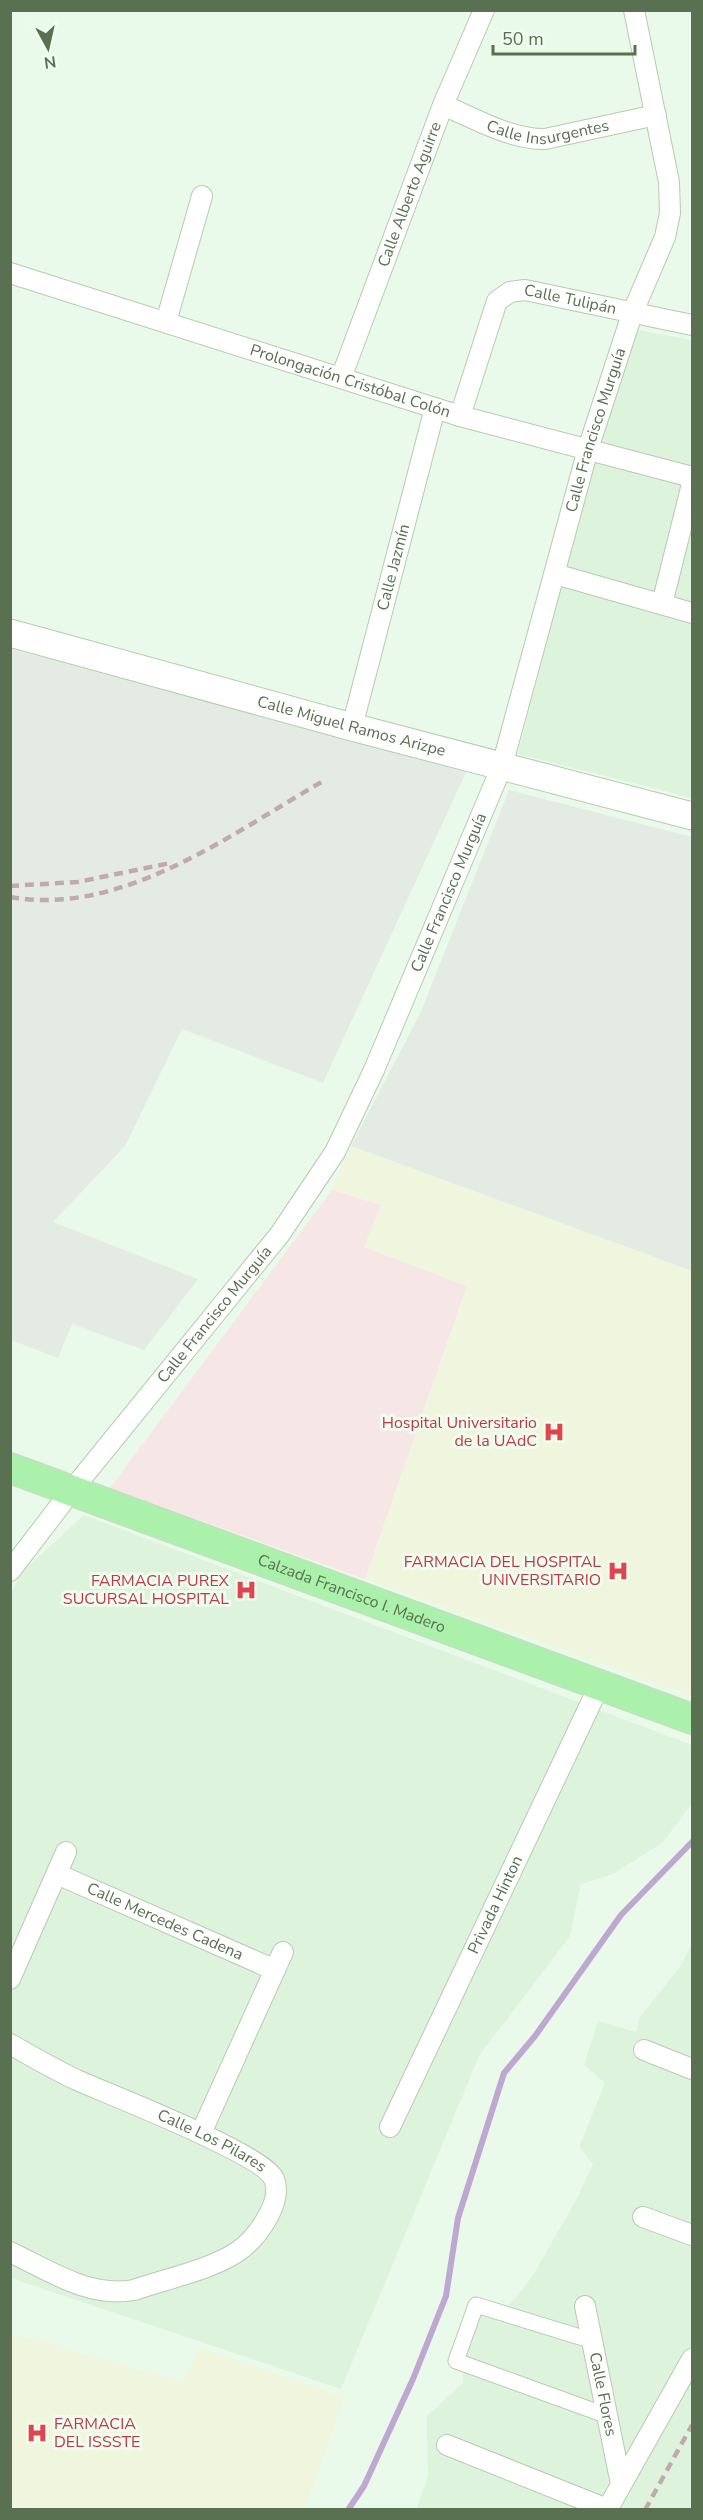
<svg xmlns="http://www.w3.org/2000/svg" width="703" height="2520" font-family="'Nunito Sans',sans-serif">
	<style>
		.residential { fill: #ddf3dc }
		.industrial { fill: #e3ebe2 }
		.education { fill: #f6e6e6 }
		.medical { fill: #f0f6de }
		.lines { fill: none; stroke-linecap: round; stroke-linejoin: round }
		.stream { stroke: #bea8d2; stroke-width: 6 }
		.pedestrian-casing { stroke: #b6cbb1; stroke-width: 17 }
		.minor-casing { stroke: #b6cbb1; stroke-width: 22 }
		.secondary-casing { stroke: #b4cdaf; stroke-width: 29 }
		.primary-casing { stroke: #d1d7ce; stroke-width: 32 }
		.pedestrian { stroke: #fff; stroke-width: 15 }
		.minor { stroke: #fff; stroke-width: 20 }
		.secondary { stroke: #fff; stroke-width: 27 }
		.primary { stroke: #abf0ab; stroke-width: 30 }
		.rail { stroke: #c3a9ab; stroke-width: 4.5; stroke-dasharray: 9 6; stroke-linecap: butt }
		.labels { text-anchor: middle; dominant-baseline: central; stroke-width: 6; stroke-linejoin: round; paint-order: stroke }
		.street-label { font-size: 16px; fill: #597150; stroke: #f0fdf0 }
		.health-label { font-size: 16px; fill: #be3a42; stroke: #f0fdf0; text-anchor: end }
	</style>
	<rect width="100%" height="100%" fill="#eafaea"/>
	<path class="residential" d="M638,330L692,340V798L518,754L599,435Z
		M84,1515L692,1745V1804L662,1843L613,1874L581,1884L570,1936L479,2056L341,2389L11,2278V1592L24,1570Z
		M692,1944V2509L416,2510L428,2476L427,2416L463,2383L462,2357L480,2310L507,2308L532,2277L576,2200L593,2164L579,2147L605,2083L584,2065L598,2021L636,2032L640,2017L680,1967Z"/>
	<path class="industrial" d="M11,649L466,772L323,1083L182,1029L125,1146L53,1222L198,1279L144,1350L72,1324L58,1358L11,1340Z
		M509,790L692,837V1271L351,1146L420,1014Z"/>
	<path class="education" d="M332,1190L381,1205L364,1247L467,1286L365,1579L110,1488Z"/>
	<path class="medical" d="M351,1146L692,1271V1696L365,1579L467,1286L364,1247L381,1205L332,1190Z
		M11,2333L183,2382L199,2348L345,2397L305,2509L30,2510L11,2502Z"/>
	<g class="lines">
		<path class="stream" d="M348,2510L364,2486L413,2379L446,2296L458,2218L504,2073L535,2036L621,1915L692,1842"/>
		<defs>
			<path id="pedestrian" d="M593,2341L476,2305L456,2361L608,2416"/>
			<g id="minor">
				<path id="s1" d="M443,105C476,119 509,139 545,139L656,115"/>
				<path id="s2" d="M10,273L460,416L692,477"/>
				<path d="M166,322L202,196"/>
				<path id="s3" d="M341,378L443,105L484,10"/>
				<path id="s4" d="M460,416L497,301L510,292L525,290L692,325"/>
				<path d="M555,574L692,613"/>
				<path d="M662,604L692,484"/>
				<path id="s5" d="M352,727L435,408"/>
				<path id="s6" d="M10,1571L72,1490L280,1234L335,1152L374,1070L502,766L588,449L632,314L665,237L670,213L669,182L634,10"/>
				<path id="s7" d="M57,1874L275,1970"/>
				<path d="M10,1979L66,1852"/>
				<path id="s8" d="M10,2044C33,2057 55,2070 79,2081C111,2095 263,2154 274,2179C284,2203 255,2240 237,2252C210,2270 165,2279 134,2290C89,2298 50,2271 10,2252"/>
				<path d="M644,2050L692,2069"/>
				<path id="s9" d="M390,2127L600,1684"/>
				<path d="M201,2133L283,1952"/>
				<path d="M643,2217L692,2235"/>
				<path id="s10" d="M585,2306L621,2484"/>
				<path d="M447,2445L607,2509"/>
				<path d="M607,2510L692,2359"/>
			</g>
			<g id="secondary">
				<path id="s11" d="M10,633L352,727L692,816"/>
			</g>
			<g id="primary">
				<path id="s12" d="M10,1468L692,1719"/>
			</g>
		</defs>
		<use href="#pedestrian" class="pedestrian-casing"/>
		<use href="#minor" class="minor-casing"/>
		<use href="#secondary" class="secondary-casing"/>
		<use href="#primary" class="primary-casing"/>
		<use href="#pedestrian" class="pedestrian"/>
		<use href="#minor" class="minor"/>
		<use href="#secondary" class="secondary"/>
		<use href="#primary" class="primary"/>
		<path class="rail" d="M10,886L78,882L170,863
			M10,897C123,917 232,833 325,780
			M645,2510L692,2425"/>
	</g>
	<defs>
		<symbol id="hospital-bare" viewBox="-9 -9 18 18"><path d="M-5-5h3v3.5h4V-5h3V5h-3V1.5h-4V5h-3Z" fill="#e0444e" stroke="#f0fdf0" stroke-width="2.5" paint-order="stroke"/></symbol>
	</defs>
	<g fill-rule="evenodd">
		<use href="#hospital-bare" x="539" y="1417" width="30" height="30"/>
		<use href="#hospital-bare" x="603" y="1556" width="30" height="30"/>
		<use href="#hospital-bare" x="231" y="1575" width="30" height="30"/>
		<use href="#hospital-bare" x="22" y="2418" width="30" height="30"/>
	</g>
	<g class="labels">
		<g class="street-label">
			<text stroke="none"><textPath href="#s1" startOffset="111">Calle Insurgentes</textPath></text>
			<text stroke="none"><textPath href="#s3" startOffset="196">Calle Alberto Aguirre</textPath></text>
			<text stroke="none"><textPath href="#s4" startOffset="198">Calle Tulipán</textPath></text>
			<text stroke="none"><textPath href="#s2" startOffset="357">Prolongación Cristóbal Colón</textPath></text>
			<text stroke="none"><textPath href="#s6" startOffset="1300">Calle Francisco Murguía</textPath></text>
			<text stroke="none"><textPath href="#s5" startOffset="165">Calle Jazmín</textPath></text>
			<text stroke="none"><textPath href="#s11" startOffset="354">Calle Miguel Ramos Arizpe</textPath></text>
			<text stroke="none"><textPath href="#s6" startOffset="814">Calle Francisco Murguía</textPath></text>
			<text stroke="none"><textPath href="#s6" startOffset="328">Calle Francisco Murguía</textPath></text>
			<text stroke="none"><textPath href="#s12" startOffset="364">Calzada Francisco I. Madero</textPath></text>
			<text stroke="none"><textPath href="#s9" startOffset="246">Privada Hinton</textPath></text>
			<text stroke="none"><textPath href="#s7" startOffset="118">Calle Mercedes Cadena</textPath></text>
			<text stroke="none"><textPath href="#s8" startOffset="224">Calle Los Pilares</textPath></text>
			<text stroke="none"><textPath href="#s10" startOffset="90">Calle Flores</textPath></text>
		</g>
		<g class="health-label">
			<text x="537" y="1423">Hospital Universitario<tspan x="537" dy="18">de la UAdC</tspan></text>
			<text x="601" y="1562">FARMACIA DEL HOSPITAL<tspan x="601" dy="18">UNIVERSITARIO</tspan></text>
			<text x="229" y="1581">FARMACIA PUREX<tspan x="229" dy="18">SUCURSAL HOSPITAL</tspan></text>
			<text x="54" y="2424" text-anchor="start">FARMACIA<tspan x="54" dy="18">DEL ISSSTE</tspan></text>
		</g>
	</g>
	<rect width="703" height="2520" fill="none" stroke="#597150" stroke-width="24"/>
	<g transform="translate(48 48) rotate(172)" stroke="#f0fdf0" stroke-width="4.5" paint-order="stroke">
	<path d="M0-4.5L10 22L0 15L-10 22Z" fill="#597150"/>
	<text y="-9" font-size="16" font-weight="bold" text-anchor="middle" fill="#597150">N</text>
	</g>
	<path d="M493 45v9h142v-9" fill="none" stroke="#597150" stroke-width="3"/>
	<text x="502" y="45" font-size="18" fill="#597150" stroke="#f0fdf0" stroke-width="4.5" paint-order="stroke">50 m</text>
</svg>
